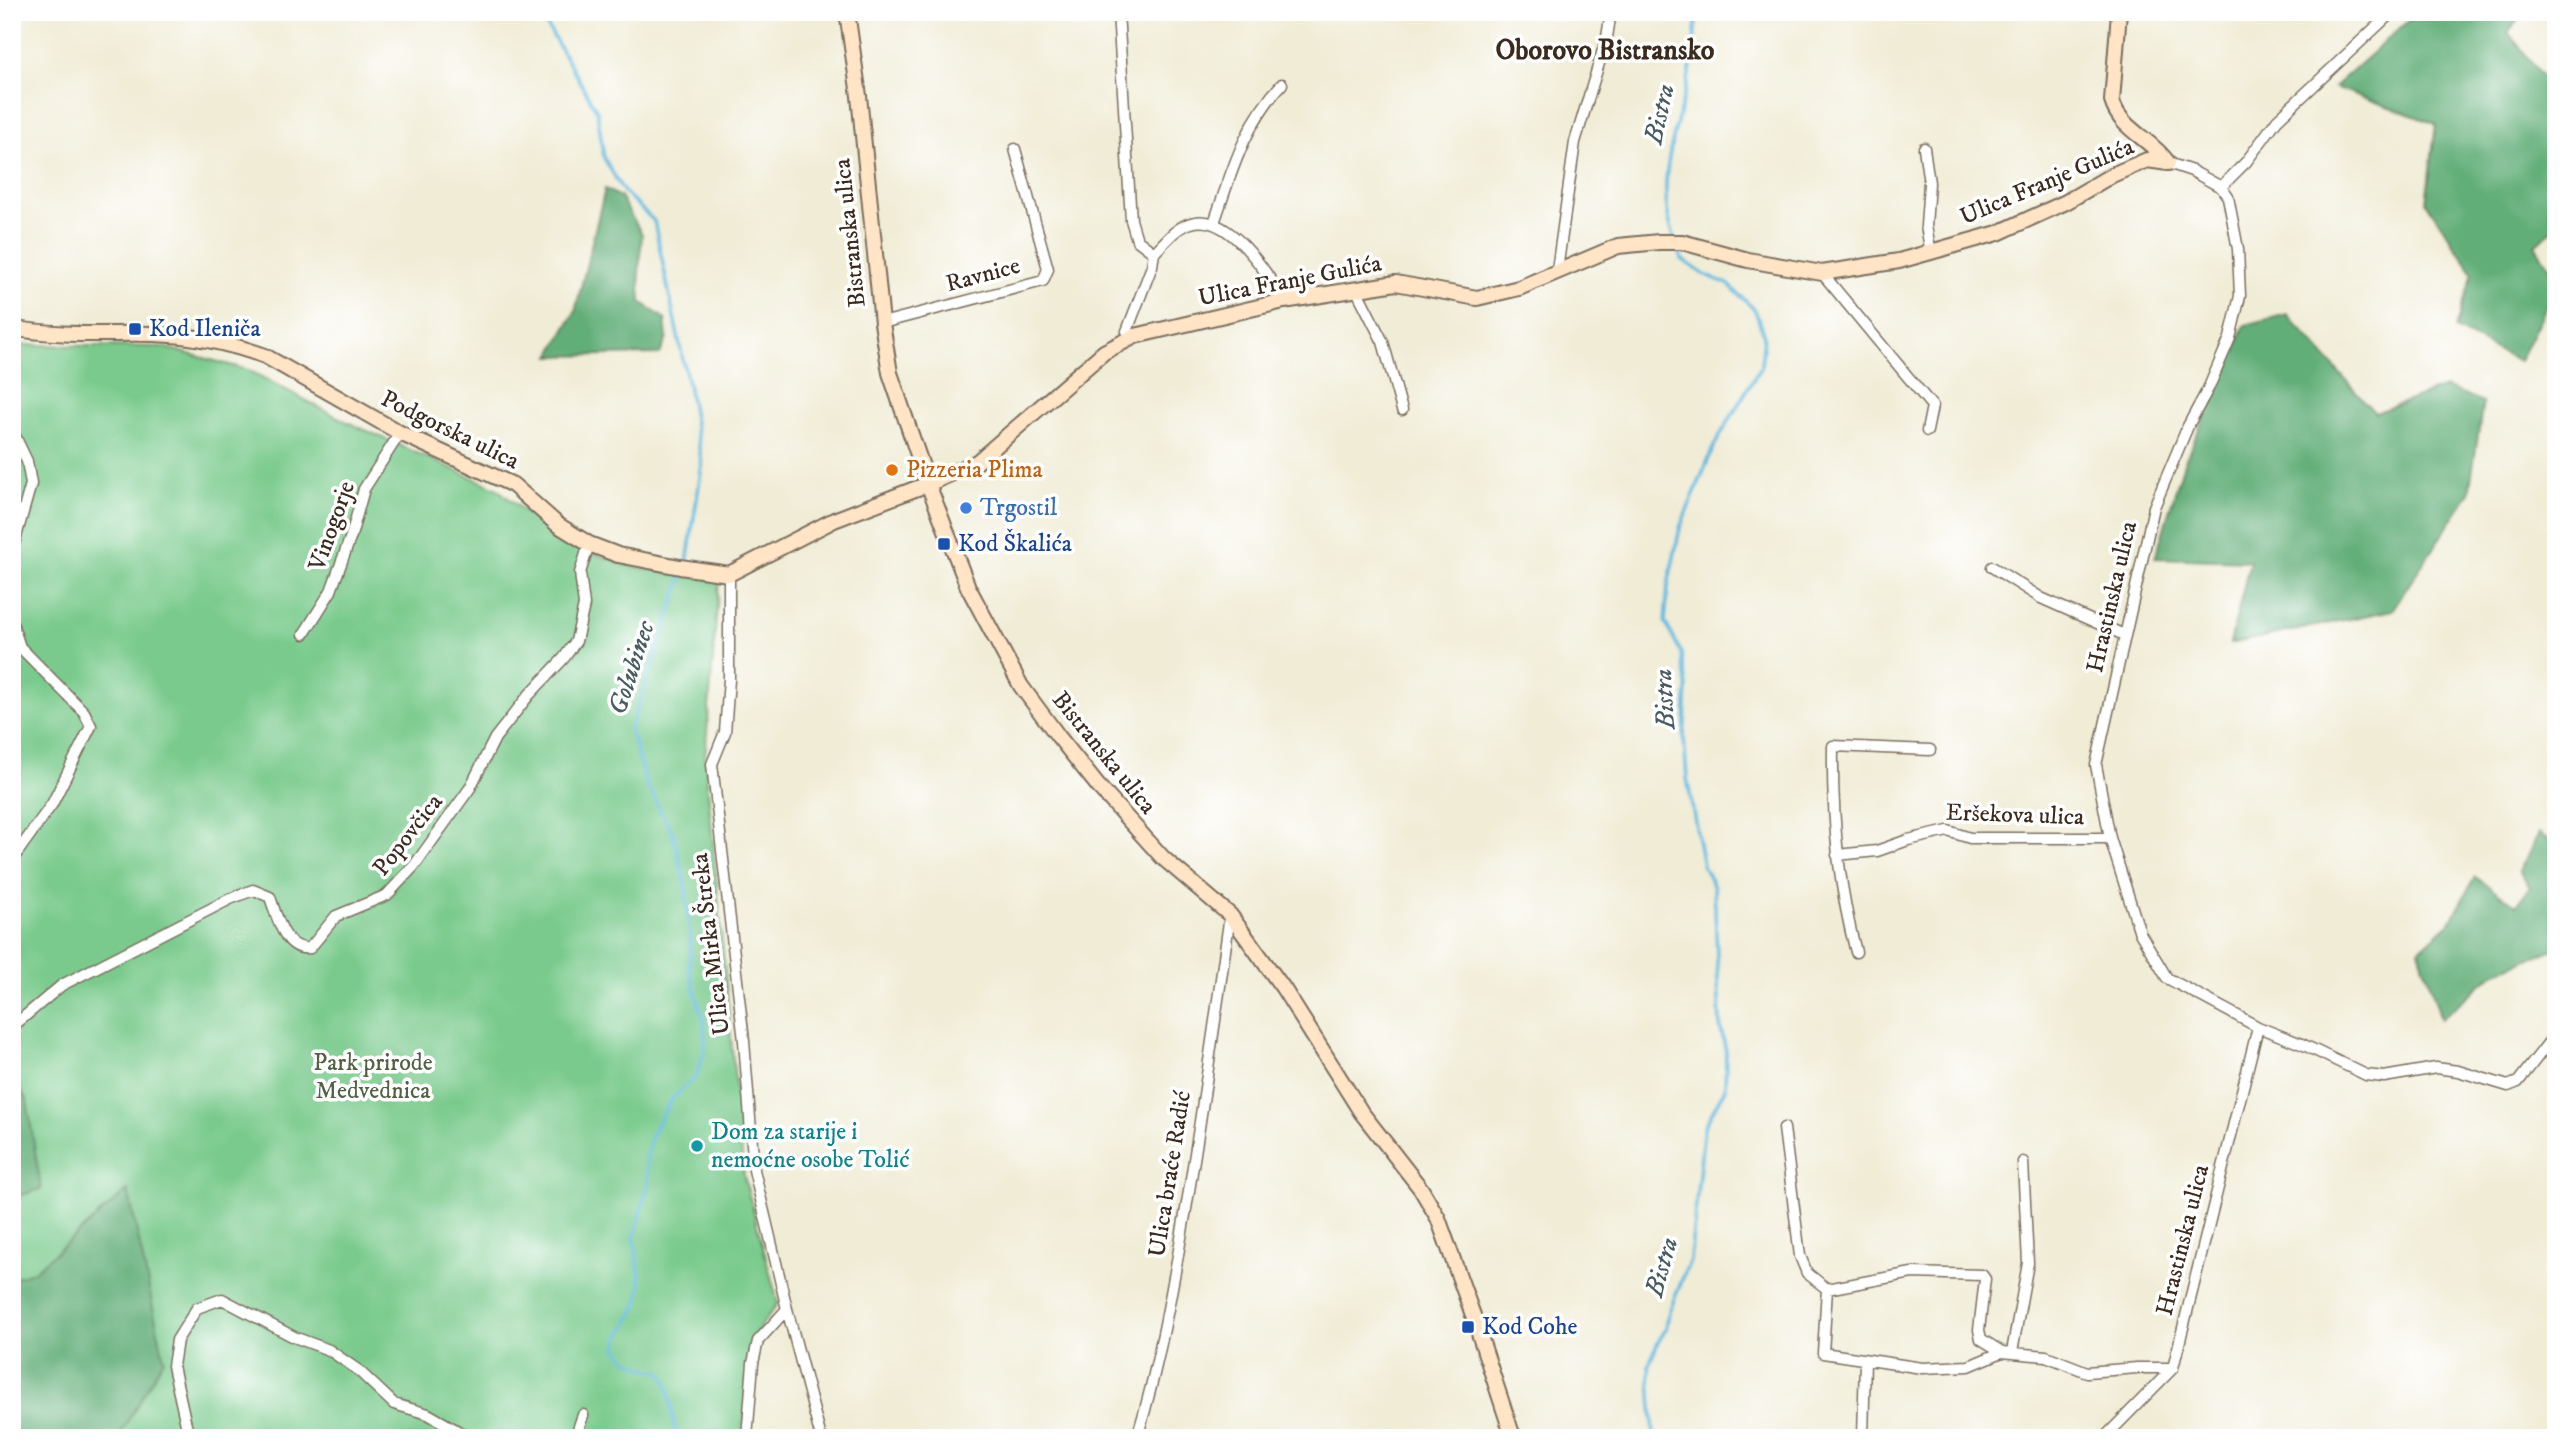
<svg xmlns="http://www.w3.org/2000/svg" width="2568" height="1450" font-family="'IM FELL DW Pica',serif">
	<style>
		.green { fill: #79ca8c; stroke: #5a7a55; stroke-width: 2 }
		.forest { fill: #62ae78; stroke: #4e6c4b; stroke-width: 2 }
		.lines { fill: none; stroke-linecap: round; stroke-linejoin: round }
		.stream { stroke: #62b9df; stroke-width: 3.5 }
		.street-casing { stroke: #7a6e5e; stroke-width: 13 }
		.secondary-casing { stroke: #7a6e5e; stroke-width: 18 }
		.street { stroke: #fff; stroke-width: 10 }
		.secondary { stroke: #ffe4c6; stroke-width: 14 }
		.transit-dot { fill: #1a4fb4; stroke: #fff; stroke-width: 2.5 }
		.food-dot { fill: #e8710a; stroke: #fff; stroke-width: 2.5 }
		.shop-dot { fill: #3f7fe0; stroke: #fff; stroke-width: 2.5 }
		.culture-dot { fill: #0f9aa8; stroke: #fff; stroke-width: 2.5 }
		.labels { text-anchor: middle; dominant-baseline: central; stroke-width: 7; stroke-linejoin: round; paint-order: stroke }
		.street-label { font-size: 24px; fill: #3b2a1e; stroke: #fff }
		.transit-label { font-size: 24px; fill: #164399; stroke: #fff; text-anchor: start }
		.food-label { font-size: 24px; fill: #c56008; stroke: #fff; text-anchor: start }
		.shop-label { font-size: 24px; fill: #366cbe; stroke: #fff; text-anchor: start }
		.park-label { font-size: 24px; fill: #516244; stroke: #fff }
		.culture-label { font-size: 24px; fill: #0d838f; stroke: #fff; text-anchor: start }
		.water-label { font-size: 26px; font-style: italic; fill: #495c62; stroke: #fff }
		.quarter-label { font-size: 28px; font-weight: bold; fill: #3b2a1e; stroke: #fff }
	</style>
	<rect width="100%" height="100%" fill="#fff"/>
	<filter id="ink" filterUnits="userSpaceOnUse"><feTurbulence type="fractalNoise" baseFrequency=".0143" numOctaves="2"/><feDisplacementMap in="SourceGraphic" scale="14" xChannelSelector="R" yChannelSelector="G"/><feConvolveMatrix kernelMatrix="1 2 1 2 8 2 1 2 1" color-interpolation-filters="sRGB"/></filter>
	<filter id="wash" filterUnits="userSpaceOnUse"><feTurbulence type="fractalNoise" baseFrequency=".00686" numOctaves="4" result="noise"/><feDisplacementMap in="SourceGraphic" scale="28" xChannelSelector="R" yChannelSelector="G"/><feGaussianBlur stdDeviation="1.57" result="paint"/><feColorMatrix in="noise" values="0 0 0 0 0 0 0 0 0 0 0 0 0 0 0 0 0 1.4 0 .05"/><feComposite in="paint" operator="in"/></filter>
	<g filter="url(#wash)">
		<rect width="100%" height="100%" fill="#f0ecd6"/>
		<path class="green" d="M12,341L21,345L163,347L248,370L347,422L496,488L563,543L634,567L719,581L705,758L744,1176L778,1303L752,1338L742,1438H12Z"/>
		<path class="forest" d="M2418,12H2525L2508,32L2556,93V226L2535,245L2556,278V287L2519,361L2455,329L2473,273L2426,202L2436,124L2334,87Z
			M605,189L620,197L642,234L639,272L641,302L665,319L667,338L660,354L550,356L575,312Z
			M2287,314L2375,413L2445,387L2483,402L2469,494L2392,610L2230,644L2250,561L2155,558L2184,463L2245,325Z
			M2539,833L2556,845V948L2494,973L2441,1019L2419,950L2450,922L2475,877L2516,905L2530,887L2519,872Z
			M12,1079L27,1100L41,1189L12,1198Z
			M128,1190L164,1359L118,1438H12V1279L34,1271Z"/>
		<g class="lines">
			<path class="stream" d="M539,12L597,111L604,158L623,191L654,221L689,389L702,465L687,563
				M1674,236C1652,180 1680,122 1691,66C1694,49 1695,30 1697,12
				M676,1438L668,1386L662,1373C644,1367 628,1365 617,1348L620,1335L637,1307L641,1284L634,1239L648,1184L647,1154L651,1135L672,1099L696,1077L705,1049L704,1023L690,973V934L685,882L673,834L646,784L630,729L685,570
				M1654,1438L1649,1365L1658,1342L1666,1329L1669,1312L1690,1260L1704,1127L1725,1089L1726,1052L1720,1025L1714,887L1703,866L1687,778L1684,739L1687,687L1681,652L1665,622L1668,585L1680,528L1714,446L1761,366L1764,336L1755,310L1728,284L1703,274L1682,259L1678,247"/>
		</g>
	</g>
	<g filter="url(#ink)">
		<g class="lines">
			<defs>
				<path id="street" d="M1118,12L1131,220L1137,240L1154,253L1152,266L1127,331L1135,336
					M1924,148L1929,183L1926,226L1931,253
					M2168,163L2192,171L2221,187L2228,197L2238,249L2240,296L2230,338L2209,387L2188,426L2154,507L2096,765L2110,838L2140,933L2167,978L2258,1027L2304,1045L2366,1075L2384,1077L2436,1068L2458,1071L2508,1086L2518,1082L2556,1033
					M2221,187L2246,162L2277,120L2392,12
					M1214,223C1232,171 1244,125 1282,84
					M1154,253C1165,242 1176,227 1191,223C1228,211 1268,274 1284,301
					M1557,270L1575,142L1607,37L1611,12
					M1822,273L1932,406L1927,431
					M1356,289L1383,342L1402,410
					M882,323L1043,281L1048,269L1015,149
					M12,430L27,461L31,484L12,551
					M1992,567L2041,598L2124,635
					M729,574V680L725,732L712,764L744,1041L754,1170L787,1309L821,1438
					M12,623L20,647L84,712L91,726L52,804L12,860
					M304,634L331,591L351,536L364,489L400,433
					M1837,855L1877,851L1908,840L1948,831L1970,838H2110
					M1856,952C1838,885 1832,816 1833,746L1930,750
					M12,1027L62,985L230,899L253,890L270,897C277,917 285,952 310,948L336,916L387,895L414,866L470,788L495,738L529,695L564,658L576,641L584,605L580,573L589,544
					M1784,1128L1800,1256L1807,1273L1827,1289L1912,1273L1982,1275L1985,1279L1979,1330L1981,1339L2002,1352L2046,1356L2087,1372L2137,1368H2173
					M1827,1289L1823,1353L1922,1368L1969,1366L2002,1352
					M2012,1352L2028,1263L2023,1162
					M189,1438L173,1366L177,1340L197,1308L222,1299L294,1337L329,1350L358,1370L394,1404L428,1414L470,1438
					M575,1438L583,1415
					M747,1438L753,1363L758,1341L787,1309
					M1137,1438C1159,1365 1172,1290 1185,1215C1202,1115 1216,1015 1230,915
					M1863,1438L1865,1360
					M2104,1438L2173,1368L2258,1027"/>
				<path id="secondary" d="M847,12L859,96L882,323L890,373L928,484L968,587L1021,686L1058,736L1098,786L1163,858L1230,915L1283,988L1361,1112L1421,1189L1438,1218L1474,1318L1511,1431L1515,1438
					M2119,12L2112,101C2120,130 2152,139 2168,163
					M12,328C59,337 106,333 153,334C192,335 229,343 265,356L400,433L513,485L558,525L589,544L618,555L680,567L729,574L834,520L928,484L977,462L1104,352L1135,336L1284,301L1396,283L1477,298L1519,288L1618,246L1659,242H1682L1748,260L1822,273L1899,261L1998,233L2066,202L2112,175L2147,160L2168,163"/>
			</defs>
			<use href="#street" class="street-casing"/>
			<use href="#secondary" class="secondary-casing"/>
			<use href="#street" class="street"/>
			<use href="#secondary" class="secondary"/>
		</g>
	</g>
	<g class="transit-dot">
		<rect x="128" y="322" width="14" height="14" rx="3.5"/>
		<rect x="937" y="537" width="14" height="14" rx="3.5"/>
		<rect x="1461" y="1320" width="14" height="14" rx="3.5"/>
	</g>
	<circle class="food-dot" cx="892" cy="470" r="7"/>
	<circle class="shop-dot" cx="966" cy="508" r="7"/>
	<circle class="culture-dot" cx="697" cy="1146" r="7"/>
	<g class="labels">
		<g class="street-label">
			<text transform="translate(2047 182) rotate(-23)">Ulica Franje Gulića</text>
			<text transform="translate(850 233) rotate(-96)">Bistranska ulica</text>
			<text transform="translate(983 275) rotate(-15)">Ravnice</text>
			<text transform="translate(1290 281) rotate(-11)">Ulica Franje Gulića</text>
			<text transform="translate(450 430) rotate(26)">Podgorska ulica</text>
			<text transform="translate(332 526) rotate(-70)">Vinogorje</text>
			<text transform="translate(2112 597) rotate(-77)">Hrastinska ulica</text>
			<text transform="translate(1104 753) rotate(51)">Bistranska ulica</text>
			<text transform="translate(2015 815) rotate(2)">Eršekova ulica</text>
			<text transform="translate(408 835) rotate(-52)">Popovčica</text>
			<text transform="translate(711 944) rotate(-97)">Ulica Mirka Štreka</text>
			<text transform="translate(1170 1174) rotate(-81)">Ulica braće Radić</text>
			<text transform="translate(2183 1240) rotate(-76)">Hrastinska ulica</text>
		</g>
		<g class="transit-label">
			<text x="149" y="329">Kod Ileniča</text>
			<text x="958" y="544">Kod Škalića</text>
			<text x="1482" y="1327">Kod Cohe</text>
		</g>
		<g class="food-label">
			<text x="906" y="470">Pizzeria Plima</text>
		</g>
		<g class="shop-label">
			<text x="980" y="508">Trgostil</text>
		</g>
		<g class="park-label">
			<text x="373" y="1063">Park prirode<tspan x="373" dy="28">Medvednica</tspan></text>
		</g>
		<g class="culture-label">
			<text x="711" y="1132">Dom za starije i<tspan x="711" dy="28">nemoćne osobe Tolić</tspan></text>
		</g>
		<g class="water-label">
			<text transform="translate(1660 114) rotate(-77)">Bistra</text>
			<text transform="translate(632 668) rotate(-72)">Golubinec</text>
			<text transform="translate(1665 699) rotate(-93)">Bistra</text>
			<text transform="translate(1662 1267) rotate(-74)">Bistra</text>
		</g>
		<g class="quarter-label">
			<text x="1605" y="50">Oborovo Bistransko</text>
		</g>
	</g>
	<rect width="2568" height="1450" fill="none" stroke="#fff" stroke-width="42"/>
</svg>
